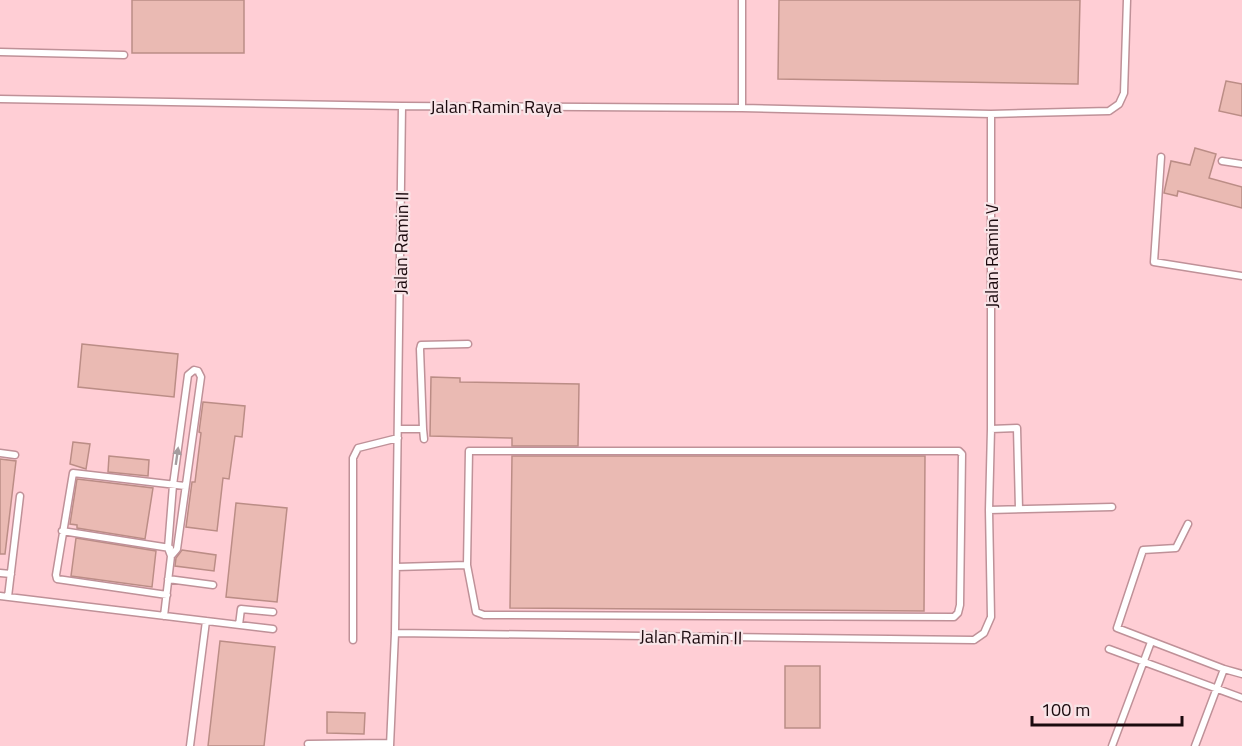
<svg xmlns="http://www.w3.org/2000/svg" width="1242" height="746" font-family="'Titillium Web',sans-serif">
	<style>
		.building { fill: #eabab3; stroke: #bb8d86; stroke-width: 1.5 }
		.lines { fill: none; stroke-linecap: round; stroke-linejoin: round }
		.lane-casing { stroke: #bf9198; stroke-width: 9 }
		.lane { stroke: #fff; stroke-width: 6 }
		.oneway { fill: #a49d9f }
		.labels { text-anchor: middle; dominant-baseline: central; stroke-width: 4.5; stroke-linejoin: round; paint-order: stroke }
		.street-label { font-size: 18px; fill: #1b0a0e; stroke: #f8e4e7 }
	</style>
	<rect width="100%" height="100%" fill="#ffced5"/>
	<path class="building" d="M132,0H244V53H132Z
		M779,0H1080L1078,84L778,79Z
		M1226,81L1242,84V116L1219,111Z
		M1195,148L1216,154L1209,178L1242,187V208L1178,191L1177,196L1164,193L1171,161L1190,165Z
		M82,344L178,354L174,397L78,387Z
		M431,377L460,378V382L579,384L578,446H512V438L430,436Z
		M203,402L245,406L242,437L235,436L229,479L223,478L217,531L186,527L192,482H195L201,433L199,432Z
		M73,442L90,444L86,469L70,464Z
		M109,456L149,460L148,476L108,472Z
		M512,456H925L924,611L510,608Z
		M0,459L16,461L5,554H0Z
		M77,479L153,488L145,539L77,528V525L70,524Z
		M236,503L287,508L277,602L226,597Z
		M76,538L156,551L152,587L71,576Z
		M182,550L216,555L214,571L175,566L176,558Z
		M220,641L275,647L264,746H208Z
		M785,666H820V728H785Z
		M327,712L365,713L364,734L327,733Z"/>
	<g class="lines">
		<defs>
			<path id="lane" d="M0,52L124,55
				M0,99L402,106L742,108L991,114L1109,111L1119,104L1124,93L1127,0
				M742,108V0
				M1161,157L1154,262L1242,276
				M1222,161L1242,164
				M398,429H423L420,349L421,345L468,344
				M423,429L424,439
				M991,429L1017,428L1019,509
				M0,453L15,455
				M989,510L1112,507
				M1188,524L1176,548L1143,550L1117,628L1224,669L1242,674
				M62,531L170,548
				M396,567L467,565L476,612L484,615L954,617L958,613L960,605L962,454L959,451H469L467,565
				M0,573L11,574
				M168,579L213,585
				M167,595L57,579L56,575L73,473L185,486
				M0,596L273,629
				M8,597L20,496
				M164,616L171,556L168,548L173,485L188,375L194,370L198,371L201,377L177,549L171,556
				M239,625L241,609L273,612
				M395,633L974,640L984,633L991,617L989,510L991,429V114
				M353,640V458L358,448L398,438
				M1109,649L1242,698
				M308,744L390,743
				M190,746L206,621
				M390,746L395,633L402,106
				M1112,746L1151,642
				M1195,746L1224,669"/>
		</defs>
		<use href="#lane" class="lane-casing"/>
		<use href="#lane" class="lane"/>
	</g>
	<defs><path id="oneway-solid" d="M-6-.8H1V-3.2L6.5 0L1 3.2V.8H-6Z" transform="scale(1.5)"/></defs>
	<use class="oneway" href="#oneway-solid" transform="translate(177 456) rotate(-82)"/>
	<g class="labels">
		<g class="street-label">
			<text x="496" y="106">Jalan Ramin Raya</text>
			<text transform="translate(401 243) rotate(-89)">Jalan Ramin II</text>
			<text transform="translate(991 256) rotate(-90)">Jalan Ramin V</text>
			<text transform="translate(691 637) rotate(1)">Jalan Ramin II</text>
		</g>
	</g>
	<path d="M1032 716v9h150v-9" fill="none" stroke="#1b0a0e" stroke-width="3"/>
	<text x="1041" y="716" font-size="18" fill="#1b0a0e" stroke="#f8e4e7" stroke-width="4.5" paint-order="stroke">100 m</text>
</svg>
